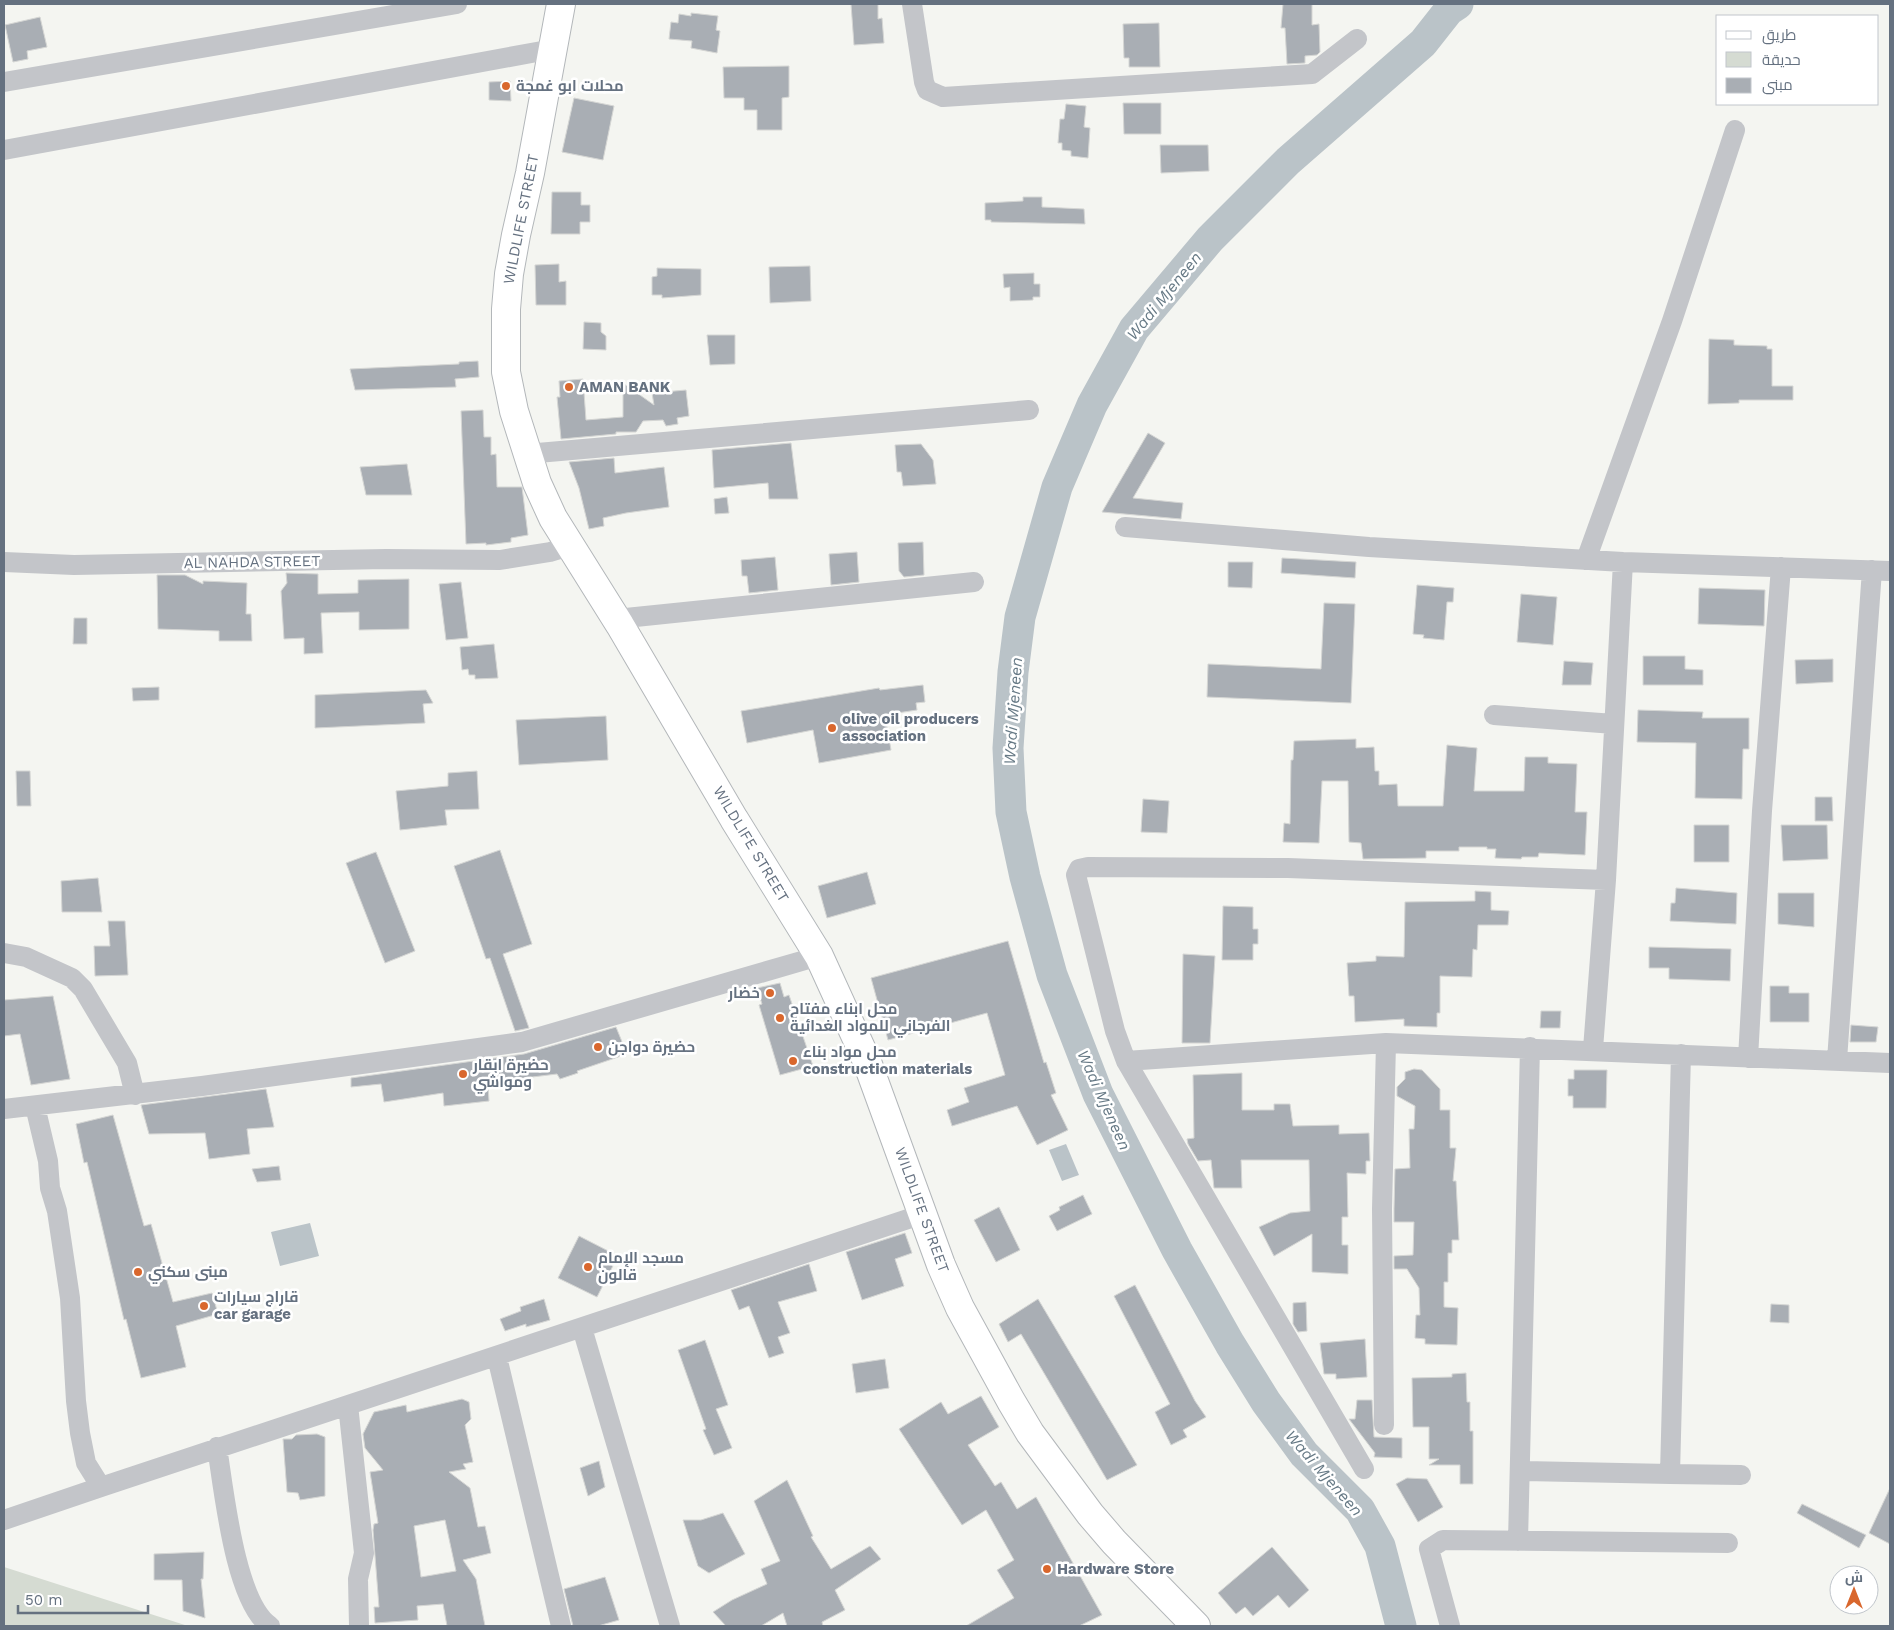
<svg xmlns="http://www.w3.org/2000/svg" width="1894" height="1630" font-family="'Work Sans',Cairo,sans-serif">
	<style>
		.green { fill: #d5dbd2 }
		.water { fill: #bac3c8 }
		.lines { fill: none; stroke-linecap: round; stroke-linejoin: round }
		.river { stroke: #bac3c8; stroke-width: 31 }
		.building { fill: #a9aeb4; stroke: #d5d6d4; fill-rule: evenodd }
		.primary-casing { stroke: #b3b7ba; stroke-width: 30 }
		.street { stroke: #c3c5c9; stroke-width: 20 }
		.primary { stroke: #fff; stroke-width: 28 }
		.poi-dot { fill: #d9672d; stroke: #fff; stroke-width: 2 }
		.labels { text-anchor: middle; dominant-baseline: central; stroke-width: 5; stroke-linejoin: round; paint-order: stroke }
		.poi-label { font-size: 15px; font-weight: bold; fill: #657180; stroke: #fff; text-anchor: start }
		.street-label { font-size: 15px; fill: #657180; stroke: #fff }
		.water-label { font-size: 16px; font-style: italic; fill: #667985; stroke: #fff }
	</style>
	<rect width="100%" height="100%" fill="#f4f5f1"/>
	<path class="green" d="M4,1567L188,1626H4Z"/>
	<path class="water" d="M1066,1144L1079,1175L1062,1181L1049,1150Z
		M310,1223L319,1256L280,1266L271,1232Z"/>
	<g class="lines">
		<path class="river" d="M1401,1626L1380,1546L1360,1510L1304,1454L1266,1402L1230,1344L1177,1250L1098,1094L1052,975L1025,877L1011,812L1008,748L1013,672L1020,617L1057,487L1092,405L1134,329L1210,239L1288,161L1423,43L1449,10L1458,4"/>
	</g>
	<path class="building" d="M851,4H878V19L882,18L884,43L854,45Z
		M1283,4H1312V25L1319,24L1320,52L1317,55L1305,56V63L1287,64L1285,28H1281Z
		M691,13L718,16L716,30L720,31L717,53L691,48L692,41L669,39L671,22L678,23L679,14L691,16Z
		M40,17L47,47L27,51L28,59L13,62L5,25Z
		M1159,23L1160,67H1129V58H1124L1123,24Z
		M789,66V97L782,98V130H757V110H744V98H724L723,67Z
		M510,81L511,101L489,100V82Z
		M574,98L614,106L603,160L562,152Z
		M1123,103H1161V134H1124Z
		M1066,104L1086,106L1084,127L1090,128L1088,158L1071,156V151L1062,150V143H1058L1060,119H1064Z
		M1160,145H1208L1209,171L1161,173Z
		M552,192H581V205H590V222H580V234H551Z
		M1023,197H1042V207L1084,209L1085,224L991,222V220H985V203L1023,201Z
		M559,264V282L566,281V305H536L535,265Z
		M810,266L811,301L770,303L769,267Z
		M657,268L701,269V295L662,298V295H652V277L657,276Z
		M1034,273V284H1040V297H1033V300L1010,301V287L1004,288L1003,274Z
		M584,322L601,323V332L606,336V350L583,349Z
		M707,335H735V364L710,365Z
		M1709,339L1734,340V345L1767,346V349H1772V386H1793V400H1739V403L1708,404Z
		M478,361L479,377L455,379L456,387L355,390L350,369L459,364V362Z
		M583,379L586,420L623,417V383L654,405L652,393L686,390L689,416L677,418L678,424L666,426L663,420L643,421L636,432H616V434L561,439L557,397H560L559,381Z
		M483,410L484,437H491V455L496,454L497,487H522L528,535L511,538V542L486,545V543L466,544L461,411Z
		M1148,433L1165,443L1133,498L1183,503L1181,519L1102,512Z
		M791,443L798,499H769L768,483L714,488L712,450Z
		M921,444L933,460L936,484L903,486L901,472H897L895,445Z
		M614,458L615,473L664,467L669,507L626,513L603,518L604,526L589,529L579,488L569,462Z
		M407,464L412,495H366L360,467Z
		M727,497L729,513L715,514L714,499Z
		M923,542L924,575L904,577L899,571L898,543Z
		M857,552L859,582L831,585L829,554Z
		M775,557L778,590L749,593L747,576H742L741,560Z
		M1282,558L1356,562L1355,578L1281,573Z
		M1228,562H1253L1252,588L1228,587Z
		M286,573L318,574V594L358,593V580L409,579V629L359,630V612L321,613L323,653L304,654V638L284,639L281,591L287,583Z
		M157,575H185L203,584V581L247,583L246,614H251L252,641H219V631L158,629Z
		M461,582L468,638L446,640L439,584Z
		M1417,585L1454,588L1453,602H1447L1444,640L1423,638L1424,635L1413,634Z
		M1699,588L1765,590L1764,626L1698,624Z
		M1521,594L1557,597L1553,645L1517,642Z
		M1324,603L1355,604L1351,703L1207,697L1208,664L1321,669Z
		M74,618H87V644H73Z
		M494,644L498,678L475,679V675H469L468,669L462,670L460,647Z
		M1643,656H1685V669L1703,670V685H1643Z
		M1833,659V682L1796,684L1795,660Z
		M1564,661L1593,663L1591,685H1562Z
		M923,685L925,702L916,703L917,710L897,713L898,719L886,721L891,750L819,763L813,730L747,743L741,711L879,688L880,690Z
		M159,687V700L133,701L132,688Z
		M426,690L433,703L423,704L425,723L315,728V695Z
		M1638,710L1703,712L1702,718H1749V749H1743L1742,799L1695,798L1696,743L1637,742Z
		M606,716L608,760L519,765L516,720Z
		M1356,739V748L1374,747L1375,771H1379V785L1397,784L1398,806H1443L1447,745L1477,748L1474,791H1524L1525,757H1548V763L1577,764L1575,812H1587L1585,855L1539,853L1538,857H1522L1521,859L1495,858L1496,849H1487V847H1459V851H1426V858L1363,859L1361,843L1349,842L1348,781H1322L1319,843L1283,842L1284,823L1290,824L1291,760H1293L1294,741Z
		M16,771H30L31,806H17Z
		M477,771L479,809L445,810L447,825L400,830L396,791L448,786V773Z
		M1815,797H1832L1833,821H1815Z
		M1143,799L1169,801L1167,833L1141,832Z
		M1694,825H1729V862H1694Z
		M1781,825H1827L1828,859L1783,861Z
		M500,850L532,944L503,954L529,1028L515,1031L490,958L486,959L454,866Z
		M376,852L415,951L385,963L346,863Z
		M867,872L876,904L827,918L818,886Z
		M98,878L102,912H62L61,881Z
		M1676,888L1737,893L1736,924L1670,921L1671,903H1675Z
		M1475,891L1491,892V910L1509,911L1508,925H1478L1477,950L1473,949L1472,977L1440,976V1013H1437V1027L1404,1026V1019L1355,1022L1354,996H1349L1347,963L1376,961V956L1404,957L1405,902L1475,901Z
		M1778,893H1814V927L1778,924Z
		M1223,906L1253,907V929H1258V944H1253V960H1222Z
		M108,921H125L128,975L95,976L94,946H110Z
		M1008,941L1044,1063L1046,1062L1056,1093L1051,1095L1068,1130L1037,1145L1017,1106L952,1126L947,1110L969,1102L964,1088L1005,1075L987,1013L888,1040L871,978Z
		M1649,947L1731,949L1730,981L1669,979V968H1649Z
		M1183,954L1215,956L1210,1043H1182Z
		M780,983L784,997L789,995L813,1066L780,1075L759,1005L762,1004L757,988Z
		M1770,986H1789V993H1809V1022H1770Z
		M53,996L70,1079L31,1085L20,1034L4,1036V1000Z
		M1541,1011H1561L1560,1028H1540Z
		M1851,1025L1878,1027L1876,1042H1850Z
		M616,1027L627,1054L577,1071L578,1073L560,1079L557,1074L499,1081V1085L488,1086L489,1101L444,1106L443,1093L384,1102L381,1084L351,1087V1078L524,1054Z
		M1414,1069L1422,1070L1440,1089V1110H1450V1148H1456L1453,1181H1456L1459,1240H1452V1253H1448V1282H1444V1307L1458,1308L1457,1345L1425,1344V1339L1415,1338L1416,1315H1420L1419,1288L1407,1269H1394V1256L1413,1255L1414,1222H1394V1209L1395,1169L1410,1168L1409,1129H1414L1415,1106L1397,1096V1087L1405,1079V1072Z
		M1574,1070H1607L1606,1108H1573V1096H1568V1079H1574Z
		M1242,1073V1110H1274V1104H1290L1293,1126L1339,1125V1134L1369,1133L1370,1161H1366V1174L1347,1173L1348,1217H1342V1245H1348V1274L1312,1272V1234L1274,1256L1259,1227L1290,1213L1310,1211L1309,1160H1241L1242,1188H1214L1211,1160L1198,1161L1188,1144L1187,1139L1194,1138L1193,1075Z
		M266,1089L274,1127L247,1129L250,1154L209,1159L205,1133L149,1134L141,1105Z
		M113,1115L144,1226L151,1224L173,1302L212,1293L218,1314L176,1326L186,1367L141,1378L126,1319L124,1320L87,1162L84,1163L76,1124Z
		M279,1166L281,1180L257,1182L252,1169Z
		M1083,1195L1092,1214L1057,1231L1049,1216L1060,1210L1059,1207Z
		M999,1207L1020,1250L996,1262L974,1220Z
		M905,1233L912,1253L895,1259L904,1286L862,1300L846,1252Z
		M579,1236L618,1256L597,1297L558,1278Z
		M809,1264L817,1291L778,1302L790,1333L778,1337L784,1353L769,1358L749,1306L739,1310L731,1290Z
		M1135,1285L1195,1401L1206,1417L1183,1430L1187,1437L1171,1445L1155,1412L1170,1404L1114,1296Z
		M544,1299L550,1320L526,1327V1324L505,1331L500,1319L521,1311L520,1307Z
		M1038,1299L1137,1465L1107,1480L1021,1334L1008,1342L999,1324Z
		M1306,1302L1307,1331L1298,1332L1293,1324V1303Z
		M1771,1304L1789,1305V1323L1770,1322Z
		M1365,1339L1367,1377L1336,1379V1374H1324L1320,1343Z
		M705,1340L728,1405L716,1409L732,1448L714,1455L703,1430L706,1429L678,1350Z
		M885,1359L889,1388L856,1393L852,1364Z
		M1466,1373L1467,1402H1470V1431H1473V1484H1460V1465H1429L1439,1459H1429V1427H1413L1412,1378L1452,1377V1374Z
		M981,1396L999,1427L968,1445L995,1486L1001,1482L1017,1509L1036,1497L1102,1615L1079,1626H966L1014,1598L997,1570L1014,1560L986,1510L962,1525L899,1429L941,1402L948,1414Z
		M462,1399L469,1402L471,1419L465,1425L473,1462L463,1464L466,1469L449,1472L470,1488L478,1527L485,1526L491,1553L463,1560L476,1579L485,1626H447L443,1604L417,1606L418,1620L375,1623L374,1607H379L373,1530L374,1524L378,1523L370,1472L383,1470L365,1448L363,1434L374,1412L406,1405L407,1412ZM445,1520L456,1571L421,1577L414,1526Z
		M1357,1400H1372L1374,1437L1402,1438V1458L1374,1457L1375,1453L1349,1419H1355Z
		M317,1434L325,1437V1496L300,1500L298,1493L287,1492L283,1439H292L296,1435Z
		M599,1461L605,1487L588,1496L580,1468Z
		M1407,1478L1427,1479L1443,1507L1418,1522L1396,1484Z
		M787,1480L813,1536L811,1537L831,1569L870,1546L881,1559L835,1590L845,1610L822,1622L823,1626H787L783,1613L761,1626H726L713,1612L732,1600L767,1584L761,1569L780,1561L754,1501Z
		M1890,1488V1544L1869,1533Z
		M1802,1504L1866,1535L1859,1548L1797,1513Z
		M723,1513L745,1554L709,1573L698,1566L683,1520H701Z
		M1272,1547L1309,1590L1289,1608L1278,1595L1253,1616L1245,1607L1236,1614L1218,1593Z
		M204,1552L203,1579H201L205,1618L183,1611L182,1580H154V1554Z
		M605,1577L619,1620L598,1626H573L564,1589Z"/>
	<g class="lines">
		<defs>
			<path id="primary" d="M561,4L530,173L516,235L509,274L506,309V372L514,411L537,483L553,518L620,625L734,819L819,956L866,1059L941,1265L960,1308L1011,1401L1030,1433L1090,1514L1114,1542L1196,1626"/>
		</defs>
		<use href="#primary" class="primary-casing"/>
		<path class="street" d="M912,4L924,82L927,90L943,97L1312,74L1357,39
			M4,82L457,4
			M4,150L553,49
			M526,454L1029,410
			M1125,527L1369,547L1623,562L1890,571
			M1586,560L1672,321L1735,130
			M4,562L74,565L386,559L500,560L550,552L570,546
			M616,619L974,582
			M1494,715L1614,724
			M4,953L26,957L72,978L83,989L127,1063L135,1095
			M1593,1049L1606,880L1623,562
			M1748,1058L1762,811L1781,567
			M1837,1060L1872,570
			M1126,1061L1386,1043L1890,1063
			M35,1106L48,1161L50,1188L57,1211L70,1298L76,1401L80,1433L86,1463L101,1487L923,1214
			M4,1109L202,1086L522,1042L819,956
			M582,1328L670,1626
			M497,1357L561,1626
			M348,1405L364,1553L358,1579L359,1626
			M1384,1425L1382,1209L1386,1043
			M217,1447C224,1491 235,1602 270,1626
			M1364,1469L1126,1061L1115,1031L1076,875L1079,869L1088,867L1288,868L1606,880
			M1520,1471L1670,1474L1681,1054
			M1670,1474L1741,1475
			M4,1520L101,1487
			M1518,1541L1530,1047
			M1450,1626L1429,1549L1443,1540L1728,1543"/>
		<use href="#primary" class="primary"/>
	</g>
	<g class="poi-dot">
		<circle cx="506" cy="86" r="5"/>
		<circle cx="569" cy="387" r="5"/>
		<circle cx="832" cy="728" r="5"/>
		<circle cx="770" cy="993" r="5"/>
		<circle cx="780" cy="1018" r="5"/>
		<circle cx="598" cy="1047" r="5"/>
		<circle cx="793" cy="1061" r="5"/>
		<circle cx="463" cy="1074" r="5"/>
		<circle cx="588" cy="1267" r="5"/>
		<circle cx="138" cy="1272" r="5"/>
		<circle cx="204" cy="1306" r="5"/>
		<circle cx="1047" cy="1569" r="5"/>
	</g>
	<g class="labels">
		<g class="poi-label">
			<text x="516" y="86">محلات ابو غمجة</text>
			<text x="579" y="387">AMAN BANK</text>
			<text x="842" y="719">olive oil producers<tspan x="842" dy="17">association</tspan></text>
			<text x="760" y="993" text-anchor="end">خضار</text>
			<text x="790" y="1009">محل ابناء مفتاح<tspan x="790" dy="17">الفرجاني للمواد الغدائية</tspan></text>
			<text x="608" y="1047">حضيرة دواجن</text>
			<text x="803" y="1052">محل مواد بناء<tspan x="803" dy="17">construction materials</tspan></text>
			<text x="473" y="1065">حضيرة ابقار<tspan x="473" dy="17">ومواشي</tspan></text>
			<text x="598" y="1258">مسجد الإمام<tspan x="598" dy="17">قالون</tspan></text>
			<text x="148" y="1272">مبنى سكني</text>
			<text x="214" y="1297">قاراج سيارات<tspan x="214" dy="17">car garage</tspan></text>
			<text x="1057" y="1569">Hardware Store</text>
		</g>
		<g class="street-label">
			<text transform="translate(521 219) rotate(-79)">WILDLIFE STREET</text>
			<text transform="translate(252 562) rotate(-1)">AL NAHDA STREET</text>
			<text transform="translate(751 844) rotate(59)">WILDLIFE STREET</text>
			<text transform="translate(922 1210) rotate(70)">WILDLIFE STREET</text>
		</g>
		<g class="water-label">
			<text transform="translate(1164 296) rotate(-51)">Wadi Mjeneen</text>
			<text transform="translate(1013 711) rotate(-86)">Wadi Mjeneen</text>
			<text transform="translate(1104 1100) rotate(66)">Wadi Mjeneen</text>
			<text transform="translate(1324 1473) rotate(49)">Wadi Mjeneen</text>
		</g>
	</g>
	<rect width="1894" height="1630" fill="none" stroke="#657180" stroke-width="10"/>
	<rect x="1716" y="15" width="162" height="90" fill="#ffffff" stroke="#c1c6cc"/>
	<rect x="1726" y="31" width="25" height="8" fill="#ffffff" stroke="#c1c6cc"/>
	<text x="1762" y="40" font-size="15" fill="#657180">طريق</text>
	<rect x="1726" y="52" width="25" height="15" fill="#d5dbd2" stroke="#c1c6cc"/>
	<text x="1762" y="65" font-size="15" fill="#657180">حديقة</text>
	<rect x="1726" y="78" width="25" height="15" fill="#a9aeb4" stroke="#c1c6cc"/>
	<text x="1762" y="90" font-size="15" fill="#657180">مبنى</text>
	<g transform="translate(1854 1590)"><circle r="24" fill="#ffffff" stroke="#c1c6cc"/>
	<path d="M0-4L9 19L0 12L-9 19Z" fill="#d9672d"/>
	<text y="-8" font-size="14" font-weight="bold" text-anchor="middle" fill="#657180">ش</text>
	</g>
	<path d="M18 1605v8h130v-8" fill="none" stroke="#657180" stroke-width="2.5"/>
	<text x="25" y="1605" font-size="15" fill="#657180" stroke="#ffffff" stroke-width="4" paint-order="stroke">50 m</text>
</svg>
